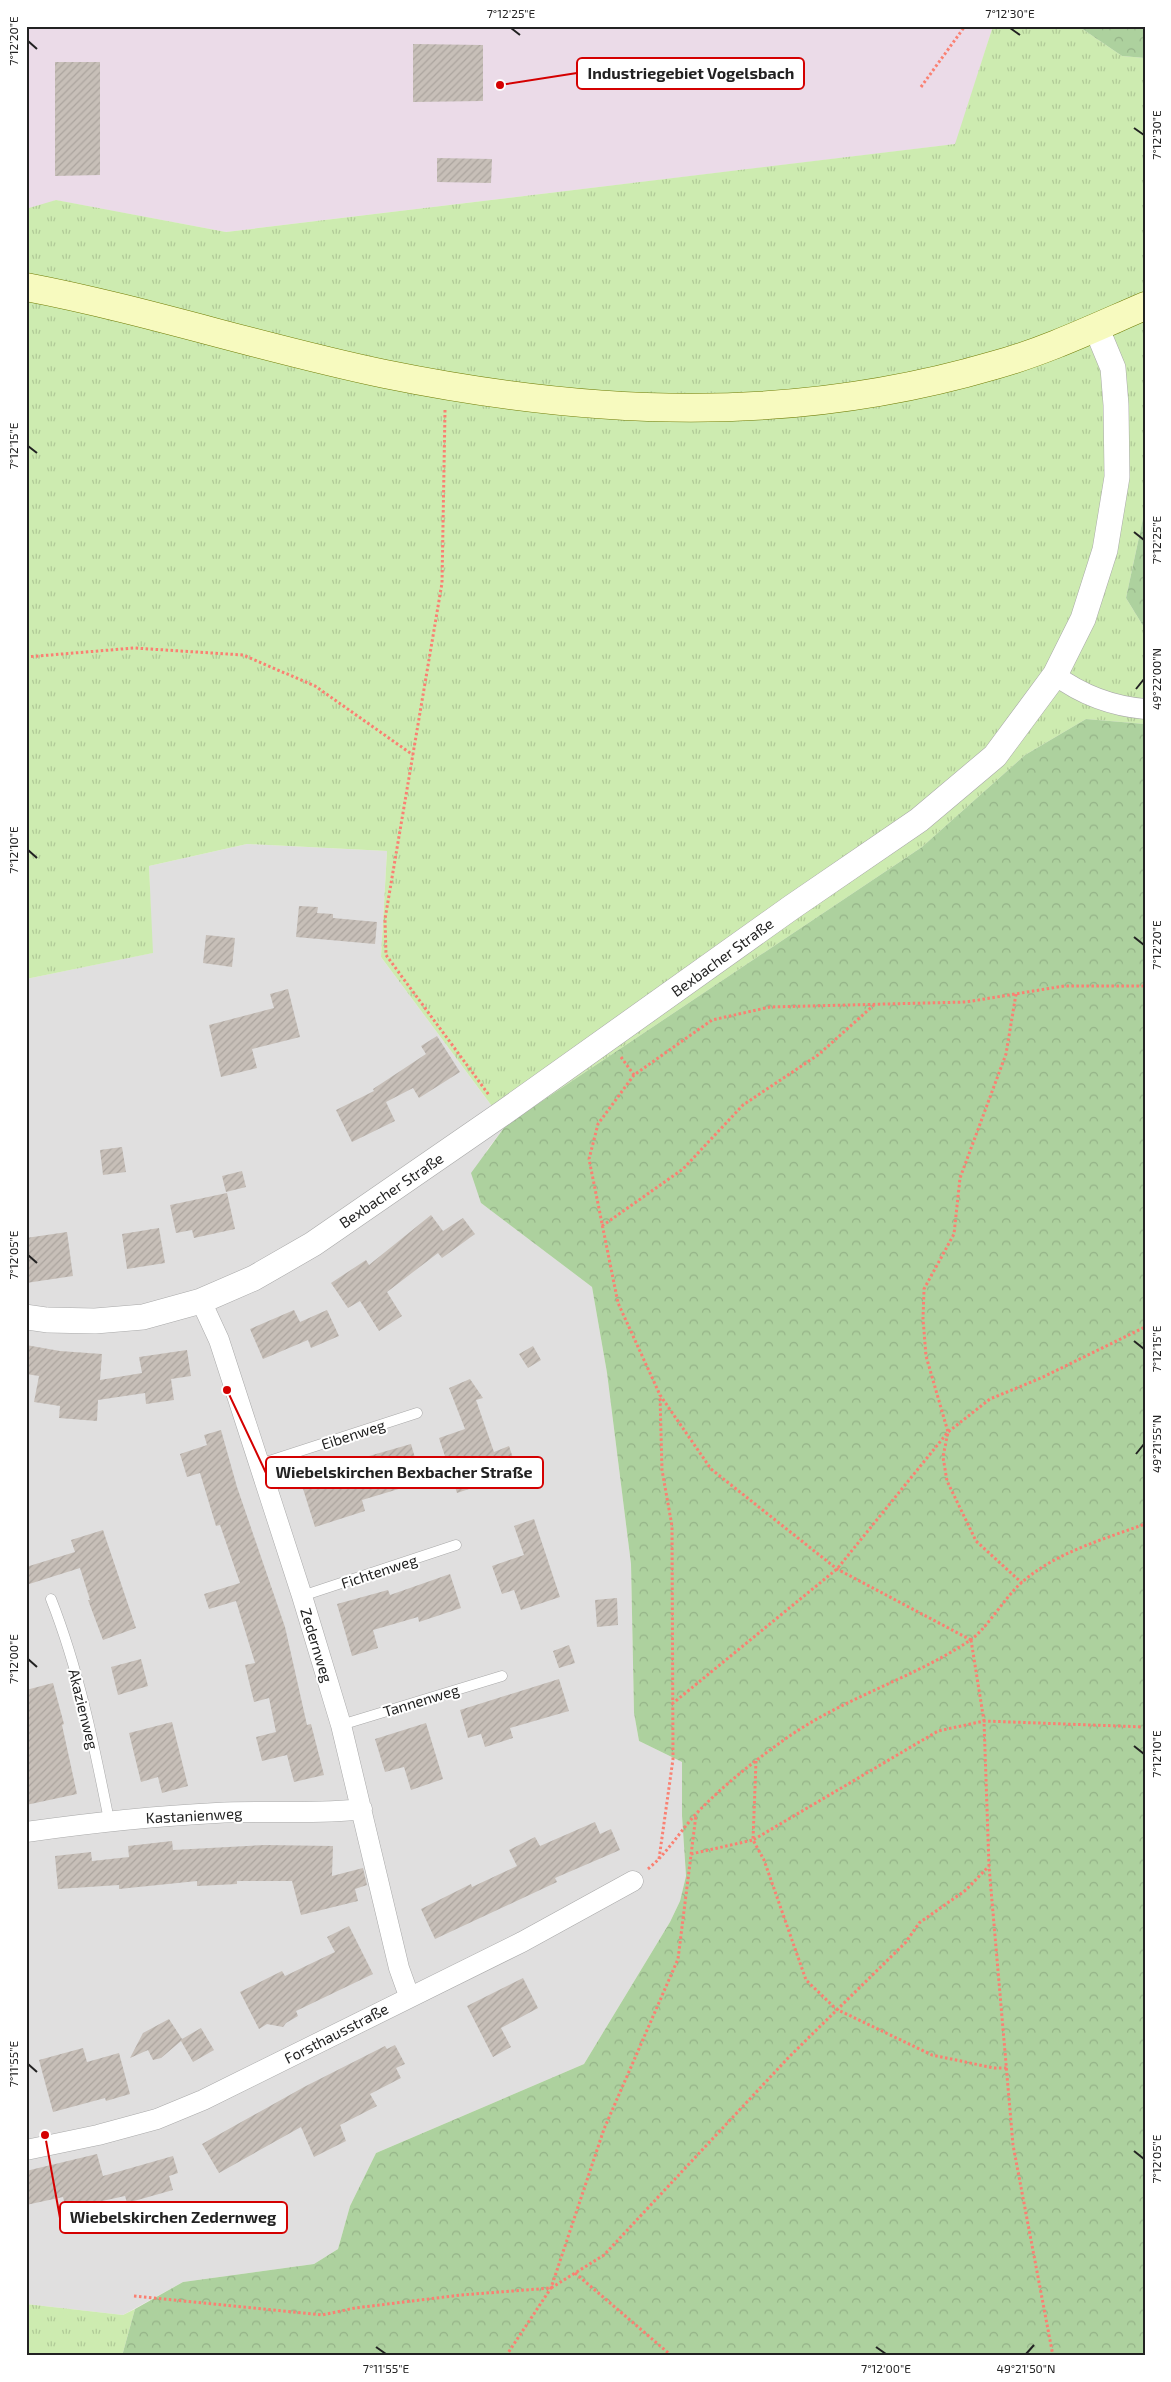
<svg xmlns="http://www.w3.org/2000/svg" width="1171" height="2382" font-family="'Exo 2',sans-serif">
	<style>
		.residential { fill: #e0dfdf }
		.industrial { fill: #ebdbe8 }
		.grass { fill: url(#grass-tufts) }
		.forest { fill: url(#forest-crowns) }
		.building { fill: url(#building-hatch) }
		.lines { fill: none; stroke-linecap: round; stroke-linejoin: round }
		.service-casing { stroke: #a9a9a9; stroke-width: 11 }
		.minor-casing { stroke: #a9a9a9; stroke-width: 21 }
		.tertiary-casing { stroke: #a9a9a9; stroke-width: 26 }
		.secondary-casing { stroke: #707d05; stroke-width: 29 }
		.path { stroke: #fa8072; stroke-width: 3; stroke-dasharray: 2.5 2.5; stroke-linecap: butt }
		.service { stroke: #fff; stroke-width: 10 }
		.minor { stroke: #fff; stroke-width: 20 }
		.tertiary { stroke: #fff; stroke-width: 25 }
		.secondary { stroke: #f7fabf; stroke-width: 28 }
		.ticks { fill: none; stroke: #222; stroke-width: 2 }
		.labels { text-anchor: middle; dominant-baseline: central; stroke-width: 4; stroke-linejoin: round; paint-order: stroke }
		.street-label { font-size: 15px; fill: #222; stroke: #fff }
		.leader { fill: none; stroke: #d40000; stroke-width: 2 }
		.callout-dot { fill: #d40000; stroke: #fff; stroke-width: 2 }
		.callout { fill: #fff; stroke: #d40000; stroke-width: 2 }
		.callout-label { font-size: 16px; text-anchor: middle; font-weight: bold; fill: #222 }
		.neatline { fill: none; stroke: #222; stroke-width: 2 }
		.ticks-label { font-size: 12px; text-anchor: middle; fill: #222 }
	</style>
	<defs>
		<pattern id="grass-tufts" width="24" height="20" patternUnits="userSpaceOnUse" patternTransform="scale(1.25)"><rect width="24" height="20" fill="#cdebb0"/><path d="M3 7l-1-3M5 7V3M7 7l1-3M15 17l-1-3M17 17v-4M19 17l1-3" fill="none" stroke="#b0c997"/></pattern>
		<pattern id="forest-crowns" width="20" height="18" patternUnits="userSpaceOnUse" patternTransform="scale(1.25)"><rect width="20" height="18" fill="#add19e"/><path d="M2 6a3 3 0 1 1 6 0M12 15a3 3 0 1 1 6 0" fill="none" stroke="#95b388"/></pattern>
		<pattern id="building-hatch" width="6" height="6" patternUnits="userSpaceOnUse" patternTransform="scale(1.25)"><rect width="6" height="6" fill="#c7bfb8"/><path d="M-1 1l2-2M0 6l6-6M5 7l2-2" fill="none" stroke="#aba49e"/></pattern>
	</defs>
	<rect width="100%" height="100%" fill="#f2efe9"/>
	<path class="residential" d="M247,844L387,851L381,957L506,1125L487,1150L481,1203L592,1287L607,1373L631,1564L634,1713L639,1741L682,1762V1816L686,1876L680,1901L670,1922L584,2064L376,2153L350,2206L338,2249L314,2264L183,2282L123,2315L26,2304V979L152,953L149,866Z"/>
	<path class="industrial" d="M26,26H993L956,144L226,232L55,200L26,229Z"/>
	<path class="grass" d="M993,26H1078L1122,56L1145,58V509L1126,598L1145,629V724L1086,719L1025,755L922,847L506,1125L381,957L387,851L247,844L149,866L153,953L26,979V229L29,224V208L56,200L226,232L955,144Z
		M26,2304L123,2315L135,2309L122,2356H26Z"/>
	<path class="forest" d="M1078,26H1145V58L1122,56Z
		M1145,509V629L1126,598Z
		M1086,719L1145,724V2356H122L135,2309L183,2282L314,2264L338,2249L350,2206L376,2153L584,2064L670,1922L680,1901L686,1876L682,1816V1762L639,1741L634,1713L631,1564L607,1373L592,1287L481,1203L471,1173L506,1125L922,847L1025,755Z"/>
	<path class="building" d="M413,44L483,45V101L413,102Z
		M55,62H100V175L55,176Z
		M437,158L492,159L491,183L437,182Z
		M299,906L318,907L317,913L333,914V918L377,922L375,944L296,937Z
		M206,935L235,938L232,967L203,963Z
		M288,989L300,1037L252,1049L257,1068L221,1077L209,1025L274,1008L270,994Z
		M437,1036L460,1072L419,1098L413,1088L386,1102L395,1121L352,1142L336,1110L374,1091L373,1089L426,1054L421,1046Z
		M122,1147L126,1172L103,1175L100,1150Z
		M242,1171L246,1187L226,1192L222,1176Z
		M227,1193L235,1229L194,1238L192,1230L176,1233L170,1205Z
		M431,1215L443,1231L463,1218L475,1234L442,1258L438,1253L387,1292L402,1316L379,1331L360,1301L348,1308L331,1283L366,1260L369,1265Z
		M159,1228L165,1263L127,1269L122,1234Z
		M67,1232L73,1276L26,1283V1238Z
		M294,1310L300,1322L327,1310L339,1336L311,1348L308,1340L263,1359L250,1329Z
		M26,1345L60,1351L102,1354L100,1380L142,1373L139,1357L187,1350L191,1376L171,1379L174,1400L146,1404L145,1393L98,1400L97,1421L59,1418L60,1406L34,1402L39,1376L26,1374Z
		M533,1346L541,1360L528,1368L519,1354Z
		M470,1379L483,1398L476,1400L494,1452L509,1446L519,1476L503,1481L502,1478L457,1493L439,1438L465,1429L449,1388Z
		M221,1430L237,1487L285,1627L307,1725L311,1724L324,1775L294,1782L287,1755L262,1761L256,1737L276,1732L269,1698L254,1702L245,1665L255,1663L236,1601L209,1609L204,1594L240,1583L220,1525L216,1526L200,1473L187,1477L180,1454L207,1445L204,1435Z
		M411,1444L422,1482L362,1500L365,1511L315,1527L299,1476Z
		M534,1519L560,1597L521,1610L514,1590L502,1594L492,1566L524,1555L514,1526Z
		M103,1530L136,1628L103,1640L88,1600H90L80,1568L26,1585V1567L75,1552L71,1540Z
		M450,1574L461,1608L419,1622L418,1617L373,1630L378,1648L352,1656L337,1604L388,1590L390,1595Z
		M617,1598L618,1625L597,1627L595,1600Z
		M569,1645L575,1663L559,1668L553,1651Z
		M141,1659L148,1686L118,1695L111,1667Z
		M559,1679L569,1711L510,1728L513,1738L485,1747L481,1734L468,1738L460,1710Z
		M53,1683L64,1724L62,1725L77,1794L26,1805V1690Z
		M172,1722L188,1786L162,1793L158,1777L141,1782L129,1733Z
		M426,1723L443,1779L411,1790L404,1767L385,1772L375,1739Z
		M595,1822L600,1834L611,1829L620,1850L555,1878L557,1882L435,1939L421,1909L471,1884L472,1887L517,1866L509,1850L535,1837L540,1846Z
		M172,1841L173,1850L265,1845L333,1846L332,1876L363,1868L367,1885L355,1889L358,1901L301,1915L292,1881H237V1884L197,1886V1881L119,1889V1885L58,1889L55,1856L91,1852L92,1861L129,1857L128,1846Z
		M349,1926L373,1974L296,2011L298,2016L286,2023L283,2027L267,2024L259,2029L240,1992L282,1971L285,1976L335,1952L327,1937Z
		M523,1978L538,2008L501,2028L511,2047L493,2057L467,2006Z
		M169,2019L182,2039L201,2028L214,2050L193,2062L181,2041L161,2058L153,2060L148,2050L130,2058L143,2033Z
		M395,2045L405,2064L396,2068L401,2078L370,2094L377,2106L340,2125L346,2141L314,2157L301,2127L219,2173L202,2144L304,2087L385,2046L387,2049Z
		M83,2048L87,2062L119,2053L130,2094L106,2101L105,2098L53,2112L39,2060Z
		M97,2154L103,2176L173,2156L178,2173L169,2176L173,2190L127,2203L125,2196L66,2209L63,2197L26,2205V2171Z"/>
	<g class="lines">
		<defs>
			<path id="service" d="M260,1464L417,1413
				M302,1596L456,1545
				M51,1599C79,1670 94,1745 109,1820
				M341,1725L502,1676"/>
			<path id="minor" d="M1055,675C1082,695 1111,706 1145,709
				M201,1301L219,1340L302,1596L341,1725L399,1968L409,1996
				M26,1832C90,1823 153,1816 216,1813C265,1810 314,1815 362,1809
				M26,2150L98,2135L157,2119L203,2100L522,1942L633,1881"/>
			<path id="tertiary" d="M26,1317L47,1320L95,1321L143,1317L201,1301L254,1278L313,1244L503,1113L792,907L919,820L995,756L1055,675L1083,619L1105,550L1117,477L1116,405L1113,368L1096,327"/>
			<path id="secondary" d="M26,287C147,310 264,349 385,374C591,416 791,425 995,365C1046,351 1096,327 1145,306"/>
		</defs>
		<use href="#service" class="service-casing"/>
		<use href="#minor" class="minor-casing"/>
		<use href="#tertiary" class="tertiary-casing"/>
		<use href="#secondary" class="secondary-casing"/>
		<path class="path" d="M921,87L965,26
			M445,410L442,583L385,919L386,955L489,1095
			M26,657L134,648L243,655L315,686L413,755
			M1016,994L1006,1054L960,1178L954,1234L924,1289L923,1319L926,1356L948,1432L943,1457L947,1481L976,1541L1022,1583
			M621,1057L634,1075
			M602,1226L683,1169L743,1105L818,1055L874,1005
			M971,1640L837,1569L711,1469L660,1395L618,1303L589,1159L598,1124L634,1075L712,1020L770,1007L966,1002L1064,986H1145
			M971,1640L984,1721L989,1866L1013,2145L1053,2356
			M672,1704L837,1569L948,1432L990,1399L1041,1378L1145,1327
			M756,1761L753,1840L938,1731L984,1721L1145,1727
			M691,1854L753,1840L764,1860L806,1980L836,2009L932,2055L994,2068H1007
			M659,1859L673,1759L672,1526L662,1470L660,1395
			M648,1869C667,1853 679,1833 695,1815C723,1785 758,1758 791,1735C847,1697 913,1678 969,1641C986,1630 1003,1600 1019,1585C1053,1553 1102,1540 1145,1524
			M575,2273L672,2356
			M134,2296L322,2315L355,2308L461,2295L551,2288L604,2255L789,2057L906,1942L919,1923L966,1890L989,1866
			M506,2356L551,2288L604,2129L678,1959L696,1815"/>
		<use href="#service" class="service"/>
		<use href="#minor" class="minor"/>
		<use href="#tertiary" class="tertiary"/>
		<use href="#secondary" class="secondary"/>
	</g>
	<path class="ticks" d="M511,28L520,35M1010,28L1020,35M28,41L37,49M1134,128L1144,135M28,446L37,453M1134,532L1144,540M1136,689L1144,679M28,850L37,858M1134,937L1144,945M28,1255L37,1263M1134,1341L1144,1349M1136,1454L1144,1444M28,1659L37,1667M1134,1746L1144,1754M28,2064L37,2072M1134,2151L1144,2159M376,2347L386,2354M876,2347L886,2354M1026,2354L1034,2345"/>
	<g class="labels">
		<g class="street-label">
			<text transform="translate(722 957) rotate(-36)">Bexbacher Straße</text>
			<text transform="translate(391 1190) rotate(-34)">Bexbacher Straße</text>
			<text transform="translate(353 1434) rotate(-18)">Eibenweg</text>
			<text transform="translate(379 1571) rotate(-18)">Fichtenweg</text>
			<text transform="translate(317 1645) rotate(73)">Zedernweg</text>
			<text transform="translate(421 1700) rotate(-17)">Tannenweg</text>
			<text transform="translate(84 1709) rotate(76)">Akazienweg</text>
			<text transform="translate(194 1815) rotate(-3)">Kastanienweg</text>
			<text transform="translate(336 2033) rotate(-27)">Forsthausstraße</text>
		</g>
	</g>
	<path class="leader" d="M500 85L577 73M227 1390L266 1473M45 2135L60 2218"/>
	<g class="callout-dot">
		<circle cx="500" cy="85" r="5"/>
		<circle cx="227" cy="1390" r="5"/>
		<circle cx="45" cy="2135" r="5"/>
	</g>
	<g class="callout">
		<rect x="577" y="58" width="227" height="31" rx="5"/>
		<rect x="266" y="1457" width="277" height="31" rx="5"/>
		<rect x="60" y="2202" width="227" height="31" rx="5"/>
	</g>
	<g class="callout-label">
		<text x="691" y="79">Industriegebiet Vogelsbach</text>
		<text x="404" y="1478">Wiebelskirchen Bexbacher Straße</text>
		<text x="173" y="2223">Wiebelskirchen Zedernweg</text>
	</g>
	<rect width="1171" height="2382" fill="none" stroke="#ffffff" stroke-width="55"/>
	<rect x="28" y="28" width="1116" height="2326" class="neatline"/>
	<g class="ticks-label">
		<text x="511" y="18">7°12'25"E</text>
		<text x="1010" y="18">7°12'30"E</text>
		<text transform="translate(14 41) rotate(-90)" y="4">7°12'20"E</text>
		<text transform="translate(1157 135) rotate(-90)" y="4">7°12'30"E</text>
		<text transform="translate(14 446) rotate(-90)" y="4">7°12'15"E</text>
		<text transform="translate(1157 540) rotate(-90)" y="4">7°12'25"E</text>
		<text transform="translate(1157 679) rotate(-90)" y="4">49°22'00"N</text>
		<text transform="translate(14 850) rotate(-90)" y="4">7°12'10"E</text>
		<text transform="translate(1157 945) rotate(-90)" y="4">7°12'20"E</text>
		<text transform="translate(14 1255) rotate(-90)" y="4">7°12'05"E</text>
		<text transform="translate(1157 1349) rotate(-90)" y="4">7°12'15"E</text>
		<text transform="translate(1157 1444) rotate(-90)" y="4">49°21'55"N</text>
		<text transform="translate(14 1659) rotate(-90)" y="4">7°12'00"E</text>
		<text transform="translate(1157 1754) rotate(-90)" y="4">7°12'10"E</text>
		<text transform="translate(14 2064) rotate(-90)" y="4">7°11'55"E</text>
		<text transform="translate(1157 2159) rotate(-90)" y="4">7°12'05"E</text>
		<text x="386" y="2373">7°11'55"E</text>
		<text x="886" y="2373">7°12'00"E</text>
		<text x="1026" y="2373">49°21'50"N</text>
	</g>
</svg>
